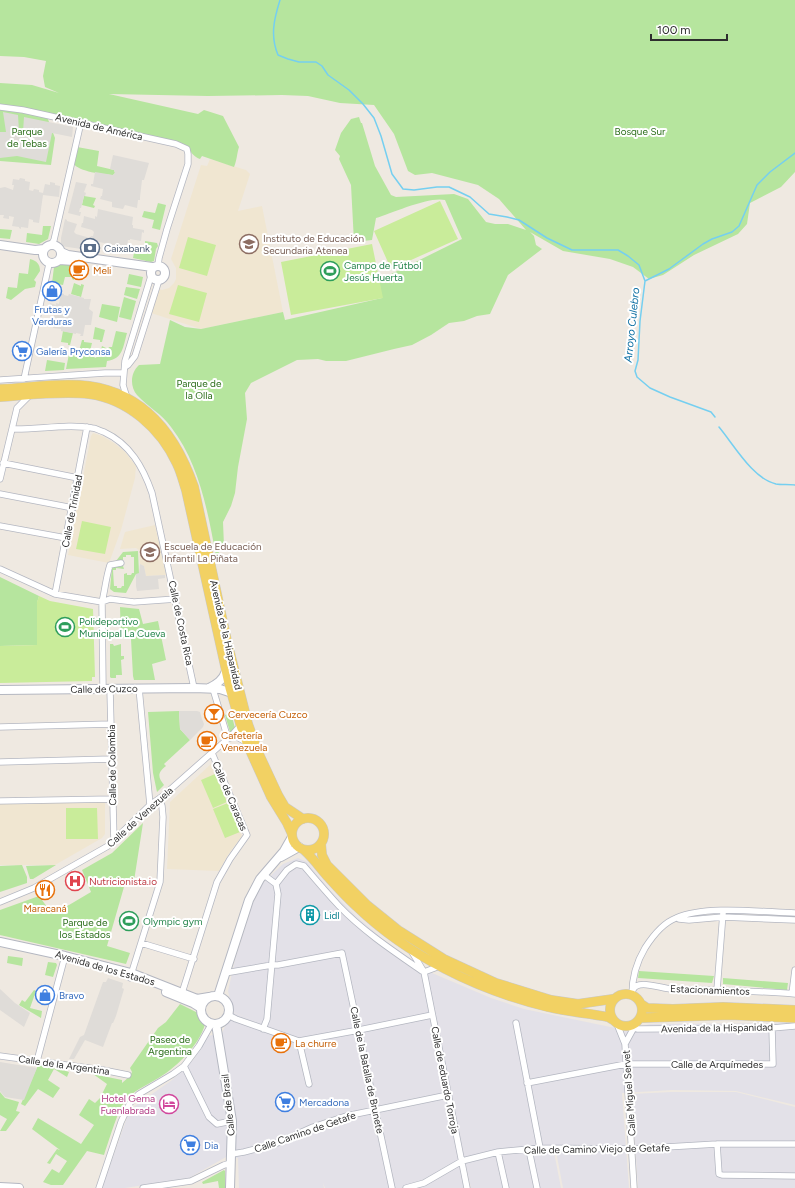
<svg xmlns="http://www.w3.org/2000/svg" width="795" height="1188" font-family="Figtree,sans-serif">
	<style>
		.industrial { fill: #e3e1e8 }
		.education { fill: #f0e6d1 }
		.green { fill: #b6e59e }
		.pitch { fill: #c9ec9a }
		.plaza { fill: #dfdcd8 }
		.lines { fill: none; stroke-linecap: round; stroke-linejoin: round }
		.stream { stroke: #75cff0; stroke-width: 1.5 }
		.street-casing { stroke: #b4b7c1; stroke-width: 7 }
		.secondary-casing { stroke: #b4b7c1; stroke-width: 10 }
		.primary-casing { stroke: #c9c9c9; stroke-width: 10 }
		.street { stroke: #fff; stroke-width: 5.5 }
		.secondary { stroke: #fff; stroke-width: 8 }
		.primary { stroke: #f2d163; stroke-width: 9 }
		.labels { text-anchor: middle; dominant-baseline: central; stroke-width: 4; stroke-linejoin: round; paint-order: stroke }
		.street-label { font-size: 10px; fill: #2e2e2e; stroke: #fff }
		.park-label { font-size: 10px; fill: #2c6e1b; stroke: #fff }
		.education-label { font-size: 10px; fill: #785e54; stroke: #fff; text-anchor: start }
		.service-label { font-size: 10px; fill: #4e5e75; stroke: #fff; text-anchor: start }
		.leisure-label { font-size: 10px; fill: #27864d; stroke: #fff; text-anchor: start }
		.food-label { font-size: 10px; fill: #c56008; stroke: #fff; text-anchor: start }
		.shop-label { font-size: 10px; fill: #366cbe; stroke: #fff; text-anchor: start }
		.health-label { font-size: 10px; fill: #be3a42; stroke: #fff; text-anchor: start }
		.culture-label { font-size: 10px; fill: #0d838f; stroke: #fff; text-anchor: start }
		.hotel-label { font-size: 10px; fill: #b23c85; stroke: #fff; text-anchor: end }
		.water-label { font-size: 11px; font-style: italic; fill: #0d6fa3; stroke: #fff }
	</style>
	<rect width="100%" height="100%" fill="#efe9e1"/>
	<path class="industrial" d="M298,858L307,862L331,891L356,916L384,940L432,973L491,998L524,1009L625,1030L650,1024L795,1023V1105L736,1091L672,1090L622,1093L629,1188H563L555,1146L545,1145L498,1150L459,1159L464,1188H325L323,1183L324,1188H239L238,1158L226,1157L189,1178L125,1188H102L129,1112L135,1106L172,1080L186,1067L194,1059L208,1036L222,1033L232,1012L249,1018L233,1012L228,991L235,960L253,903L263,883L283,864Z
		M671,1092H736L795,1107V1188H638L632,1094Z
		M528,1152H554L561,1188H471L465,1162L495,1155Z"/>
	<path class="education" d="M210,159L246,170L250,174L238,211L262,206L283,312L201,329L151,313L158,289L162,290L169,288L174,283L176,279V268L171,259L201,165L207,166Z
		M93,433L102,436L114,443L125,452L136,466L135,478L121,530L109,563L68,555L91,436Z
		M155,525L166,575L146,576L144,566L140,564L139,550L136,548L120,549L125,532Z
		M211,764L242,836L228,855L219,871L167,869L170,802Z
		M105,802V834L102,838L55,865H0V803Z"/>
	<path class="green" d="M0,0H795V172L781,187L750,203L747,224L738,234L694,255L663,275L649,279L633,267L610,259L563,251L530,232L534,236L536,245L542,249L508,275L490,314L477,316L464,321L449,323L431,335L412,345L394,349L346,361H326L318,359L297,360L251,383L245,393L247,419L238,467L235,493L231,506L223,522L224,546L216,556C208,512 199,463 171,427C162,414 148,407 137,395C130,387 130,373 139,365L160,364L170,320L185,327L201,329L283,312L285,320L382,298L379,280L462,239L445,200C430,196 392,213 376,218L372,240L354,242L351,185L339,159L340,156L335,150L341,133L351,119L359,117L361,123H362L375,166L391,195L396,197L454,194L468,199L486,222L495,224H508L526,230L499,199L478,185L432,173L415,175L408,171L394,134L374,105L340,103L308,96L282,95L208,96L109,94L198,114L204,110L223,116L239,147C237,153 237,160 234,167L202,156L200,159C189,155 192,147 178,142L46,114L55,138L51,165L0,161V83L32,85L59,93L45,87L43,76L46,61L24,57L0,56Z
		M77,147L99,151L97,166L114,170L115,173L113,175C104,175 78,171 74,164Z
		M84,196L96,198L93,205L95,206L94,208L82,205Z
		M158,203L166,205L160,230L152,228L154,220L142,217L144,211L155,213Z
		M43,226H51L48,239L39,244L26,242L27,233L42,235Z
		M0,229L12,230L10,239L0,238Z
		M145,241L157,243L158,246L156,249L154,261L151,262L133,258L135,248L143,250L145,248L146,244L145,243Z
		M30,259C37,261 40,264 40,271L34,280L36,282L35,287L25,289L11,300L6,298L8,287L17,288L19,273L28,274Z
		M62,264L77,266L74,280L72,279V277H65L63,285L52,283L54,267Z
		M129,274L143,277L141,287L127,284Z
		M74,283L81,286V284L84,285L81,297L71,294Z
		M126,287L140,289L137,299L124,295Z
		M124,297L136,301L131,320L119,317Z
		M102,304L120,307L117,322L99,317Z
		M95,327L105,330L102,342H100V340L93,339Z
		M63,331L73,333L70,345H68V343L61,342Z
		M116,331L127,333C123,347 123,359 107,361L106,367L66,369L70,349L76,352L77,350L79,351L82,340H84V342L92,343L89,355L96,358L97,356H99L102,346L108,349L109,347H112Z
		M47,360L65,363L64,370L45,371Z
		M138,551L139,574H136L126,593L114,592L110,589L112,567L123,566L124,569L116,568V570H113L114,586H117V588H121L122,586H124V574L127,573V575H131L132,573H134V557H131V555H126V557H123V562H117L116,561L123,552Z
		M0,577L39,596L37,603V645L0,646Z
		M120,607L139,609L143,624L158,621L166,660L152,664L155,680H134L133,676L131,639H129L128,638H121Z
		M110,644H113L114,646L121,644V656H124V659L121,660L122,675H116V678H111L110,677Z
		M179,711L180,729L190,740L164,764L166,766C157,773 158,777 164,785L157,792L153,773L148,712Z
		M231,713L235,728L232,732H230L225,715Z
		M143,823L134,881L126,880L107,946L130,953L126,964L0,935V910L39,896L50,911L69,905L91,892L82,870L112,853Z
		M22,865L27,877V883L0,892V866Z
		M56,865L33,879H30L26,866Z
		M8,956L23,958L22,966L7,963Z
		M48,962L56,963L57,965L53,977L45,975Z
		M639,971L714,976L712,983L638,978Z
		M723,978L788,983L787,990L723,984Z
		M34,990L36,991L30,1008L42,1011L41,1018L19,1005L22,1000L25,1002Z
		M180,1004L198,1013L205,1024C200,1045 174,1070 155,1080C145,1086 133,1091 125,1101C117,1112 109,1141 104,1155L87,1151L63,1185H51L43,1182L52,1169L59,1173L67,1161L56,1154L50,1164L47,1163L57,1149L60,1150L32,1129L38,1118L81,1144L94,1125L79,1115L89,1099L95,1103L100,1098L108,1103L109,1101L101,1096L107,1084L93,1074L122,1080V1083L130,1076L132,1072L130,1068L158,1028L166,1022Z
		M38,1065L66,1071L69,1072L67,1077L54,1069L48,1080L60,1088L53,1098L38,1089L25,1106L21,1104Z
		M0,1092L5,1098L19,1102L16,1111L20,1112L6,1131H0L7,1119L0,1115Z
		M224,1170L225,1171V1188H219L218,1181L203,1184L202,1182Z"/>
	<path class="pitch" d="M440,201L458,239L391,269L374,231Z
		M188,237L216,245L207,276L179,268Z
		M372,244L383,298L291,315L281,262Z
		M178,285L207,293L199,322L169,314Z
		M82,521L111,527L105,554L76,549Z
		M39,596L50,601L93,609L95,677H92V681L0,683V646L37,645V602Z
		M215,774L227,802L213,808L201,780Z
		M228,803L240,832L225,838L213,809Z
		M66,808H97L98,839H66Z"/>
	<path class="plaza" d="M3,112L18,115L19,131L23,132L24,117L73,127L72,137L52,133L46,162L17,156L0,158V132H6Z
		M113,155L149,163L144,180H142L140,197V200H138L137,208L125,205L123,209L112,207V202L100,199L101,196H102L103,189L91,186V184H93L95,172L113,175L115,173L114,170L110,169Z
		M20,178L25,179V181L30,182L29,190L33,191L34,189L39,190V192L43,193L45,184L50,185V182L55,183V185L60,186L59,197L43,195L39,223L33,222V220L29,219L28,228L21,227V229L19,228V227L12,226L14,217L9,216V219L3,218L4,215H0V188L5,187L13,190L14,185H12L13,179L19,180Z
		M76,182L87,184L84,192L86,193L85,196H84L81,208H80L79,212H81L80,216L68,213Z
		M98,209L133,217L132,225H133V228L144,230V233L142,232L141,241L130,239V240H128L127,248L90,240L88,241L87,246H89L88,250L61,246V238L65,219L67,220V221L77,224L74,232L76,234L90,238L91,236H93L94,232L92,230L81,227L82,223H83L84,216L95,219V216L97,217Z
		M61,293L64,294V295L68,296L69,294L84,298V299H91L89,309L93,312L91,325H85L83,336H80L81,334L76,333V334L61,331V329L53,328L55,318L54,317V315H47L50,303L56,305V303L59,304Z
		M140,564L144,566L146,576L165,575V578L158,579L159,589L137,591L136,586V574L139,573Z
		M179,711H197L200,712L202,719L204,724L203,727L190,740L180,729Z
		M108,978L123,983L122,988L124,989L116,1016L113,1023H112L103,1047L85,1040L74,1059H69L80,1037L84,1035L103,982H106Z
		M0,989L15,1003L30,1013L24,1027L0,1010Z
		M0,1062L37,1068L24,1100L5,1097L0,1091Z"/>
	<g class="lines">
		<path class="stream" d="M280,0C274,19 270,36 278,55L288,59L299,62H316L322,66L328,75L349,90L363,104L374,118L381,136L392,174L403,189L414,190L437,187H449L470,197L489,214L507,217L519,220L547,238L572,250H618L628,256L639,265L645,281L640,321L638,360L635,371L637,377L650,388L670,397L711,412L715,417
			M645,281L669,269L703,244L712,239L732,232L739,226L757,185L770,172L795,153
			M719,427C734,445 753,479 776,484C782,485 789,484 795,485"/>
		<defs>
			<path id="street" d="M0,107L23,110L176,144L187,149L188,154V164L167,229L159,258L158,265
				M51,245L54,240L81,122
				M125,367L128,365L135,356L159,280
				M24,379L49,264
				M0,380L105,373H123
				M127,398L123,385L125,361L151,276
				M12,429C37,430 68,423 92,428C96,428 100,431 104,432C130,444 143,467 152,493L194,688
				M3,463L78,478
				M0,479L17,408L29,396
				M0,494L73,508
				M0,526L66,538
				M0,569L55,594L102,602L110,599L134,602L176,599
				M55,594L87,427
				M139,688L150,805
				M103,689L102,602C105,590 106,577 110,565L121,563
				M110,689L114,842
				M213,689L228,739
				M0,727L111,724
				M228,738L237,737L246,742
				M0,762L112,759
				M0,801L113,799
				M276,884L287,870L296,864L304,866C315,879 327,893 339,906C363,931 393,951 422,971
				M0,902L34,888L108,846L150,805L164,795L232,735L239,727L240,723
				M679,919L689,920L723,917L795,920
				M141,943L194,959
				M412,952L424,972L467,1188
				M424,972L440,966
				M225,973L272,965H278L342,953L392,1188
				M130,978L160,882L163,817L162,806L159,799
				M633,990C637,978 662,989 672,989C713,991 754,990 795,994
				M717,990L723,913
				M182,993L217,882L230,859L247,835L212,753
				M792,994L795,970
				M632,995C632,977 636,963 645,948C652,937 663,923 676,918C706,905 761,912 795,913
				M228,1015L236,1019L299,1041L359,1030L432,1015
				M516,1023L540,1148
				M617,1024L625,1044L634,1188
				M627,1026L638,1029L772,1028L795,1026
				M263,1029L267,1019L278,894L276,884L264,875
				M299,1041L309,1084
				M625,1044L637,1022
				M0,1056L103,1070L128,1075
				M37,1061L65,956
				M184,1066L209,1117L217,1124L232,1121
				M527,1083L626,1064H773L772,1028
				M717,1144L719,1174L722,1175L795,1176
				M529,1150L537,1188
				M498,1152L506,1188
				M232,1154L244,1152L275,1144L313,1127L346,1116L448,1095
				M99,1188L121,1122L130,1103L139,1094L173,1074L184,1066L199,1046L212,1023
				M143,1188L191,1181L224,1165L231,1163
				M406,1188L424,1183L462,1161L498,1152L540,1148L632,1149L717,1144H795"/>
			<path id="secondary" d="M43 254a9 9 0 1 1 18 0a9 9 0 1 1-18 0Z
				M0,245L35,250L44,249
				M61,252L68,255L152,267
				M59,260L74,261
				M151 273a7 7 0 1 1 14 0a7 7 0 1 1-14 0Z
				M209,688C217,684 223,680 226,671
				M0,690L194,688L220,689L232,693
				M281,857L299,847
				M0,942L65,956L131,973L197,999L209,997
				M166,992L193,1003L201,1008
				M218,996L249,900L260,879L284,851L292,837
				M201 1010a14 14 0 1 1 28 0a14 14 0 1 1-28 0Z
				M216,1024L232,1121L230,1188
				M0,1187L19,1188"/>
			<path id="primary" d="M0,389C26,388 53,383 79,385C141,389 175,432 194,487L227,641L248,724L258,752L278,795L285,807L303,819
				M0,397C29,395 60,391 89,394C128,399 161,429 177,464C181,472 183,481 186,490L230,688L240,723L249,748L271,797L287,823L292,834
				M292 834a16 16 0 1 1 32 0a16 16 0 1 1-32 0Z
				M321,844L322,855L327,865L367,905L398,930L444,959L496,983L551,1000L578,1004L613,999
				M304,850C313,858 320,868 328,877C337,887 346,897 356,906C408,956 477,990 548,1007C567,1012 588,1013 608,1017L613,1020
				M610 1010a16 16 0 1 1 32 0a16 16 0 1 1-32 0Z
				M641,1004L647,1008L673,1009L723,1007L795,1010
				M640,1018L730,1015L795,1018"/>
		</defs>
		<use href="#street" class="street-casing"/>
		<use href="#secondary" class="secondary-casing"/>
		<use href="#primary" class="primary-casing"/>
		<use href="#street" class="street"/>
		<use href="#secondary" class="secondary"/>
		<use href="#primary" class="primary"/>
	</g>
	<defs>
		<symbol id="school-ring" viewBox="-11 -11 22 22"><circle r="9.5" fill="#fff" stroke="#8d6e63" stroke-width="1.5"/><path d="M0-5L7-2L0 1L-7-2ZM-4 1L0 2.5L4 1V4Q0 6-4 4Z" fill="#8d6e63"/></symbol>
		<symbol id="bank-ring" viewBox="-11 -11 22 22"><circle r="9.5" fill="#fff" stroke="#5c6f8a" stroke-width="1.5"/><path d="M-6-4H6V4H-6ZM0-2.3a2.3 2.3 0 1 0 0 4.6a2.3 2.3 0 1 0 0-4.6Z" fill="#5c6f8a"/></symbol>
		<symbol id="cafe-ring" viewBox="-11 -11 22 22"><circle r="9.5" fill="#fff" stroke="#e8710a" stroke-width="1.5"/><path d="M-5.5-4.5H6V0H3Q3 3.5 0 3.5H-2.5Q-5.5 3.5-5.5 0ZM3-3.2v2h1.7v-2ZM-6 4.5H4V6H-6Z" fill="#e8710a"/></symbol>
		<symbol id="stadium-ring" viewBox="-11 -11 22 22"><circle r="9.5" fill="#fff" stroke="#2e9e5b" stroke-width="1.5"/><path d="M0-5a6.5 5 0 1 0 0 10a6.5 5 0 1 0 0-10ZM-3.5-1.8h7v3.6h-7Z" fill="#2e9e5b"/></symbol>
		<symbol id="shop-ring" viewBox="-11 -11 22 22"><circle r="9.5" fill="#fff" stroke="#3f7fe0" stroke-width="1.5"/><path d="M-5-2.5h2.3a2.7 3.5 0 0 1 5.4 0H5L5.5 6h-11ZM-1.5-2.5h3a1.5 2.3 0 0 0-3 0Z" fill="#3f7fe0"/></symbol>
		<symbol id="supermarket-ring" viewBox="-11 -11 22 22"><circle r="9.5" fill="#fff" stroke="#3f7fe0" stroke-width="1.5"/><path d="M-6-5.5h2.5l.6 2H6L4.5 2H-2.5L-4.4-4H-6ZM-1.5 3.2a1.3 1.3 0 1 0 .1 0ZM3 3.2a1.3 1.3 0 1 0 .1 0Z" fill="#3f7fe0"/></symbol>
		<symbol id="bar-ring" viewBox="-11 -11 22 22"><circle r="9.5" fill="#fff" stroke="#e8710a" stroke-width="1.5"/><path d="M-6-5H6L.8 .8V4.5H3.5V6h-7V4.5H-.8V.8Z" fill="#e8710a"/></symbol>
		<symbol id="hospital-ring" viewBox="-11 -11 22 22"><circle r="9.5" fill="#fff" stroke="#e0444e" stroke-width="1.5"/><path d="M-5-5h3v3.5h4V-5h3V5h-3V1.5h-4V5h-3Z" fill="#e0444e"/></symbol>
		<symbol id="restaurant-ring" viewBox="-11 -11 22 22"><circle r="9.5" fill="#fff" stroke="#e8710a" stroke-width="1.5"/><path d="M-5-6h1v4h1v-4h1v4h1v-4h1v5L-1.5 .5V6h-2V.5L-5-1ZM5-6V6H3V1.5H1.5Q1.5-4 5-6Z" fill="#e8710a"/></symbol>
		<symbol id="building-ring" viewBox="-11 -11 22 22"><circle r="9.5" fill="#fff" stroke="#0f9aa8" stroke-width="1.5"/><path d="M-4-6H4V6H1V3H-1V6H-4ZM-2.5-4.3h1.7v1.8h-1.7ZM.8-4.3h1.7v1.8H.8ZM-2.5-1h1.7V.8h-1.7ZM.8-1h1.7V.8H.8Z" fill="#0f9aa8"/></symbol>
		<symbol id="hotel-ring" viewBox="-11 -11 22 22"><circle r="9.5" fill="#fff" stroke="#d1479c" stroke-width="1.5"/><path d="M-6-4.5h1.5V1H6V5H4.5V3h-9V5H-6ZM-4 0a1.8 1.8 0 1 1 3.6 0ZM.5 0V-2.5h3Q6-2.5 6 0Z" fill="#d1479c"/></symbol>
	</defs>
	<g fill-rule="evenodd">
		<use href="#school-ring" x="238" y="233" width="22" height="22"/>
		<use href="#bank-ring" x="79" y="237" width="22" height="22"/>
		<use href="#cafe-ring" x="68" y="259" width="22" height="22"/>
		<use href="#stadium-ring" x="319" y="260" width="22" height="22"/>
		<use href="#shop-ring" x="41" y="280" width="22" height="22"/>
		<use href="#supermarket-ring" x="11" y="340" width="22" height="22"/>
		<use href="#school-ring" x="139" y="541" width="22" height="22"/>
		<use href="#stadium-ring" x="54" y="616" width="22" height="22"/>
		<use href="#bar-ring" x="203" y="703" width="22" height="22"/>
		<use href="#cafe-ring" x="196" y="730" width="22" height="22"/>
		<use href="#hospital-ring" x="64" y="870" width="22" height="22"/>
		<use href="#restaurant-ring" x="34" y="879" width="22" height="22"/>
		<use href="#building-ring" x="299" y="904" width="22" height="22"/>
		<use href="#stadium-ring" x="118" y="910" width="22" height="22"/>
		<use href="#shop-ring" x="34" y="984" width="22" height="22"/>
		<use href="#cafe-ring" x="270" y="1032" width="22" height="22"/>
		<use href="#supermarket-ring" x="274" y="1091" width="22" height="22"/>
		<use href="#hotel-ring" x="158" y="1093" width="22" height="22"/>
		<use href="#supermarket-ring" x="179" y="1134" width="22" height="22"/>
	</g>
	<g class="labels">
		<g class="street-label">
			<text transform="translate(99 127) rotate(13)">Avenida de América</text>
			<text transform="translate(72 511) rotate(-79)">Calle de Trinidad</text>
			<text transform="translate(181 623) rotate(78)">Calle de Costa Rica</text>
			<text transform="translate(226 635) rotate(77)">Avenida de la Hispanidad</text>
			<text transform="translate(104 689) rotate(-1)">Calle de Cuzco</text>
			<text transform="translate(112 765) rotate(-91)">Calle de Colombia</text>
			<text transform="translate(230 796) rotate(67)">Calle de Caracas</text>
			<text transform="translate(140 817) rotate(-42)">Calle de Venezuela</text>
			<text transform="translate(105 968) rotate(16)">Avenida de los Estados</text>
			<text transform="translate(710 990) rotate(2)">Estacionamientos</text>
			<text transform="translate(717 1028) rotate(-1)">Avenida de la Hispanidad</text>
			<text x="717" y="1064">Calle de Arquímedes</text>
			<text transform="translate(64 1065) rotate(8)">Calle de la Argentina</text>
			<text transform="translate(367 1070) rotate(78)">Calle de la Batalla de Brunete</text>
			<text transform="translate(445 1080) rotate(79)">Calle de eduardo Torroja</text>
			<text transform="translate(629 1093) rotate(-94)">Calle Miguel Servet</text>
			<text transform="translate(228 1105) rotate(-96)">Calle de Brasil</text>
			<text transform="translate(305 1132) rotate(-19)">Calle Camino de Getafe</text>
			<text transform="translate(597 1149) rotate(-1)">Calle de Camino Viejo de Getafe</text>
		</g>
		<g class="park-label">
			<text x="27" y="131">Parque<tspan x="27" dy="12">de Tebas</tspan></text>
			<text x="640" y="131">Bosque Sur</text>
			<text x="199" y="383">Parque de<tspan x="199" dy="12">la Olla</tspan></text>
			<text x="85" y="922">Parque de<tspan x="85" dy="12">los Estados</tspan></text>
			<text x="170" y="1039">Paseo de<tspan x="170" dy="12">Argentina</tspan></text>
		</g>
		<g class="education-label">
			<text x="263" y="238">Instituto de Educación<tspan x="263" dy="12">Secundaria Atenea</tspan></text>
			<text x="164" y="546">Escuela de Educación<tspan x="164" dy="12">Infantil La Piñata</tspan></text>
		</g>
		<g class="service-label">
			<text x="104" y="248">Caixabank</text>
		</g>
		<g class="leisure-label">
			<text x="344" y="265">Campo de Fútbol<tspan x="344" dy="12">Jesús Huerta</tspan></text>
			<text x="79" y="621">Polideportivo<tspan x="79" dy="12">Municipal La Cueva</tspan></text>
			<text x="143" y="921">Olympic gym</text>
		</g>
		<g class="food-label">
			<text x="93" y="270">Meli</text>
			<text x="228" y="714">Cervecería Cuzco</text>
			<text x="221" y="735">Cafetería<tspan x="221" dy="12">Venezuela</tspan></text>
			<text x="45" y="908" text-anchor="middle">Maracaná</text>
			<text x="295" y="1043">La churre</text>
		</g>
		<g class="shop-label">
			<text x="52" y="309" text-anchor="middle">Frutas y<tspan x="52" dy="12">Verduras</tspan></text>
			<text x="36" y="351">Galería Pryconsa</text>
			<text x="59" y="995">Bravo</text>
			<text x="299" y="1102">Mercadona</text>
			<text x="204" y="1145">Dia</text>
		</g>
		<g class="health-label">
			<text x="89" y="881">Nutricionista.io</text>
		</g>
		<g class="culture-label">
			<text x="324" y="915">Lidl</text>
		</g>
		<g class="hotel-label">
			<text x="155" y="1098">Hotel Gema<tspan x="155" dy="12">Fuenlabrada</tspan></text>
		</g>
		<g class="water-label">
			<text transform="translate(632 325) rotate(-84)">Arroyo Culebro</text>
		</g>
	</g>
	<path d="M651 34v6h76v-6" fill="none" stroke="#2e2e2e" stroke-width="2"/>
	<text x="657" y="34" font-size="12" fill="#2e2e2e" stroke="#ffffff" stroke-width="3" paint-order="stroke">100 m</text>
</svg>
